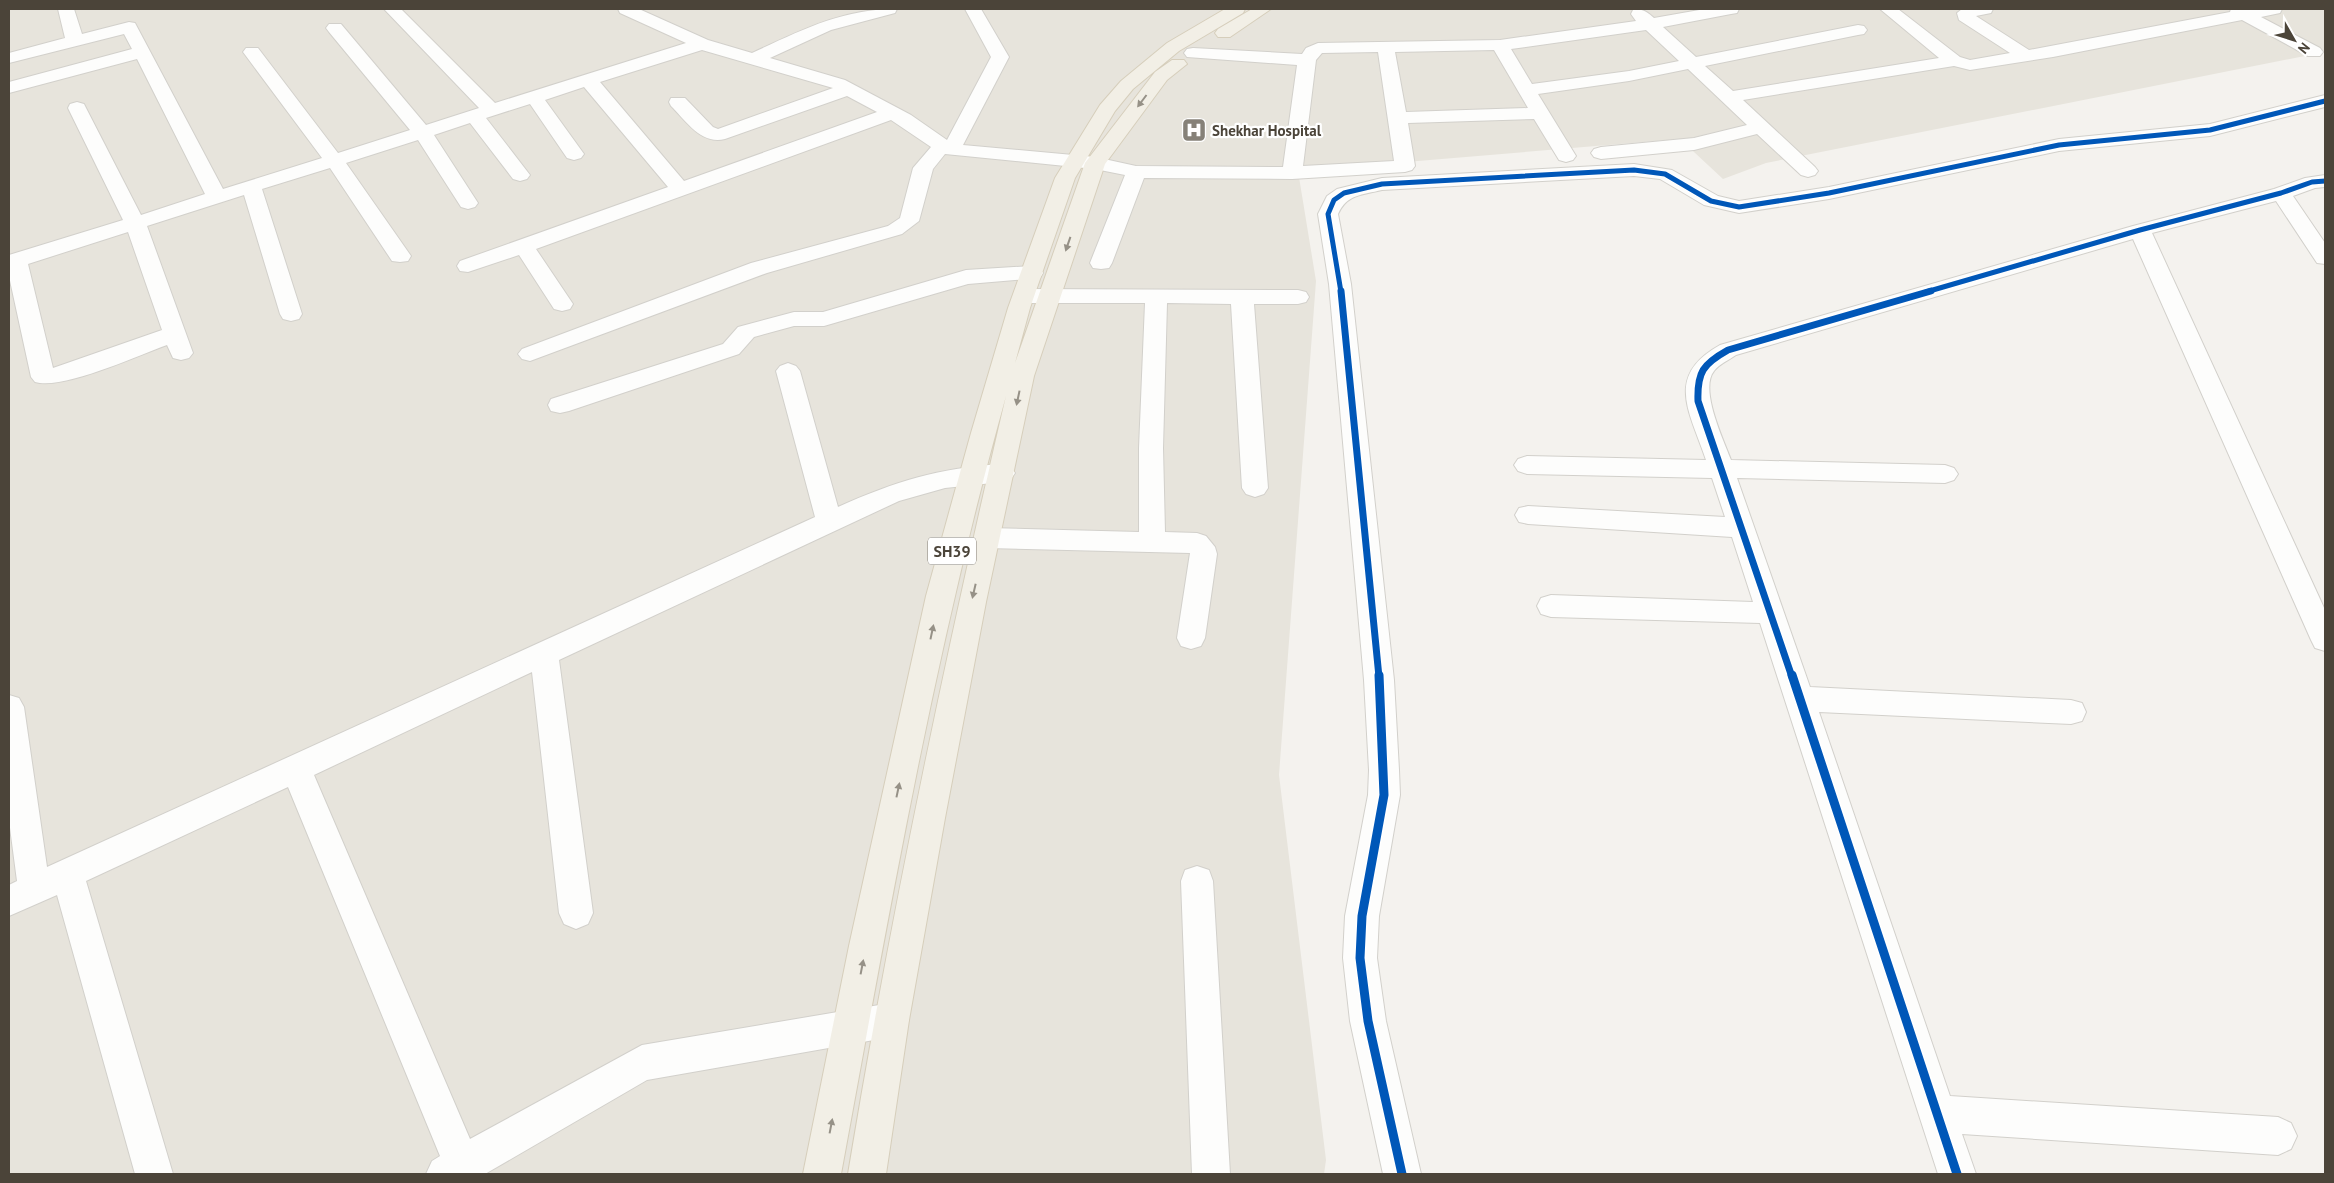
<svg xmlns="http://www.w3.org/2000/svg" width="2334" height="1183" font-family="'PT Sans',sans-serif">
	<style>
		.residential { fill: #e7e4dc }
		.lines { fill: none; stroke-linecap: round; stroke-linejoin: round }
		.minor-casing { stroke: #d2d0cb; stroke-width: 2 }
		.major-casing { stroke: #d6cebb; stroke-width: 2 }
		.minor { fill: #fdfdfc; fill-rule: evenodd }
		.major { fill: #f2efe6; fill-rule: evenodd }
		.cycleway-far2-casing { stroke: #fff; stroke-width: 7 }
		.cycleway-far1-casing { stroke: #fff; stroke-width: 10 }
		.cycleway-casing { stroke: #fff; stroke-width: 12 }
		.cycleway-far2 { stroke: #0057b8; stroke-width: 5 }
		.cycleway-far1 { stroke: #0057b8; stroke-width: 7 }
		.cycleway { stroke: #0057b8; stroke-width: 9 }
		.oneway { fill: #969187 }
		.labels { text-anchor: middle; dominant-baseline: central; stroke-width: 4.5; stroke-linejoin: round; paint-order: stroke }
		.far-poi-label { font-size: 15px; font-weight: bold; fill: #4b4439; stroke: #fff; text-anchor: start }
		.shield { fill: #fff; stroke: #817c74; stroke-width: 1 }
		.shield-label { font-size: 16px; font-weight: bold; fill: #4b4439 }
	</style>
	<rect width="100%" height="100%" fill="#f4f2ee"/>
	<path class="residential" d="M9,9H2325V52L1766,163L1723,179L1680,139L1298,171L1316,281L1279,775L1326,1160L1324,1174H9Z"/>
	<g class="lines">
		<defs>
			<path id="minor" d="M58,9H74L82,34L129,22L135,23L223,189L322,158L246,56L243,52L246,48H258L338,153L410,130L329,32L326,28L329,24H341L426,125L479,108L384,9H401L495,103L686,43L620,13L618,9H639L708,40L752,53C802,30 841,9 897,9L895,13L831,30L770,58L845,80L911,115L947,140L991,57L965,9H981L1009,57L963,145L1095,157L1136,166L1283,167L1297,65L1187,57L1184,53L1187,49L1193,48L1302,54L1306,48L1318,43L1500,40L1636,21L1631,14L1633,10C1643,8 1647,12 1654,18L1705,9H1739L1737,13L1731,14L1663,27L1696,57L1858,25L1864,26L1867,30L1864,34L1858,35L1705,66L1733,91L1939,58L1880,9H1898L1960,57L1970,60L2010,53L1959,20L1957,13L1962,9H1993L1991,13L1976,16L2029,50L2230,12L2231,9H2282L2280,13L2261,17L2320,48L2323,52L2320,56H2308L2242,20L2053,57L1970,70L1954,66L1743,100L1815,167L1818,171L1815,175L1808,177L1801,175L1757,134L1694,150L1601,159L1594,157L1591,153L1594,149L1601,147L1694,138L1747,125L1688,69L1629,81L1538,94L1576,156L1573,160L1566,162L1559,160L1534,119L1408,123L1415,166L1412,170L1405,172L1292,179L1144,178L1112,263L1109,268L1101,269L1093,268L1090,263L1125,175L1095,169L945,154L933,169L919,221L902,234L767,273L530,361L522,359L518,354L522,349L751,263L888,226L900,218L913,168L931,147L891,120L536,249L573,304L570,309L562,311L554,309L519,255L468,272L460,271L457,266L460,261L668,187L584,87L545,100L584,154L581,158L574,160L567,158L530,104L486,118L530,175L527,179L520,181L513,179L470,123L434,135L478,203L475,207L468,209L461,207L418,140L346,163L411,256L408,261L400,262L392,261L330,168L262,189L302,314L299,319L291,321L283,319L280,314L244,195L147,226L193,353L189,358L181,360L173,358L167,345C136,356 64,390 35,382L31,377L9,276V255L123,220L68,108L70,104L77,102L84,104L86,108L141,215L205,194L137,59L9,93V82L132,49L124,34L9,63V53L65,38ZM1646,30L1679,61L1629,71L1532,84L1511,49ZM702,50L833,88L718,129L713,127L685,98H671L669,102L671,106C686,121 701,145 725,139L847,96L877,112L684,181L600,82ZM1494,50L1528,108L1406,112L1395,52ZM1378,52L1394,161L1303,166L1316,60L1322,53ZM128,232L162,330L53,368L28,264Z
				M2325,95V107L2210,136L2059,151L1829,199L1739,213L1704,205L1660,179L1634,176L1382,190C1362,195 1347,194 1338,214L1351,284L1394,680L1399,770L1400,795L1379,916L1377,958L1386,1021L1421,1174H1383L1350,1021L1343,958L1345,916L1368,795L1369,770L1364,680L1329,284L1318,214L1327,196L1337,189L1382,178L1634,164L1672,170L1718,196L1739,201L1829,187L2059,139L2210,124Z
				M2325,175V187L2315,188L2293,196L2325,243V264L2317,263L2276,201L2152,233L2325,610V651L2315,648L2311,640L2133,239L1736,355C1729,360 1719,364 1714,371C1699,389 1724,441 1731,460L1945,465L1954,468L1958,474L1954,480L1945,483L1737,478L1810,687L2071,700L2082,703L2086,712L2082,721L2071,724L1819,712L1950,1096L2278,1117L2291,1123L2297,1136L2291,1149L2278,1155L1962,1134L1976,1174H1938L1760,623L1551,617L1541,614L1537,606L1541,598L1551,595L1753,602L1732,537L1528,524L1519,522L1515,515L1519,508L1528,506L1725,517L1712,478L1527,474L1518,471L1514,465L1518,459L1527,456L1706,460C1690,412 1664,376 1720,345L2133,226L2274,189L2305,178Z
				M1032,266L1040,268L1043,273L1040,278L968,284L824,326H794L754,337L739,354L569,411L560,413L551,411L548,405L551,399L723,344L738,327L794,312H823L966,270Z
				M1024,289L1298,290L1306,292L1309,297L1306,302L1298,304H1254L1268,488L1264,494L1255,497L1246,494L1242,488L1231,304L1167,303L1163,448L1165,532L1197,533L1206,536L1215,547L1217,554L1205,638L1201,646L1191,649L1181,646L1177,638L1190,553L987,548L978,545L974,538L978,531L987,528L1139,532V448L1145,303H1024L1016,301L1013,296L1016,291Z
				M788,363L796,366L800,371L838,507C896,481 939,468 1002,464L1011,467L1015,473L1011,479L1002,482L945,488L899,501L559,660L593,913L588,924L576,929L564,924L559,913L532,672L314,775L470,1139L642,1045L891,1003L903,1008L909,1020L903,1032L891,1037L647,1080L485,1174H426L432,1161L440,1156L288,787L86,881L173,1174H135L57,895L9,916V885L17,881L9,820V695L19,698L24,707L47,867L815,517L776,371L780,366Z
				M1197,866L1209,870L1213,881L1230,1174H1192L1181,881L1185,870Z"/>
			<path id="major" d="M1225,9H1245L1243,13L1179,51L1133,89L1115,111L1075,178L1030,308L1015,363L1085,163L1155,72L1172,60H1184L1187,64L1167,80L1105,164L1034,376L986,602L945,818L909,1020L886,1174H848C891,913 946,654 1006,396C934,652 889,914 841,1174H803L849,946L926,596L971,433L1008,308L1055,178L1100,105L1121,81L1167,43Z
				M1252,9H1271L1230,37H1218L1215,33L1218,29Z"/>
		</defs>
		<use href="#minor" class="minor-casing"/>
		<use href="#major" class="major-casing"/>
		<use href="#minor" class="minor"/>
		<use href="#major" class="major"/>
		<defs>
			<path id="cycleway-far2" d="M1341,292L1328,214L1334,200L1344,193L1382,184L1634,170L1665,174L1711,201L1739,207L1829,193L2059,145L2210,130L2325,101
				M1926,292L2140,230L2281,193L2312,182L2325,181"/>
			<path id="cycleway-far1" d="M1341,291L1379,677
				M1792,677L1698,401C1697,372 1703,364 1728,350L1931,291"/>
			<path id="cycleway" d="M1379,675L1384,795L1362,916L1360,958L1368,1021L1402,1174
				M1792,675L1957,1174"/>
		</defs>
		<use href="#cycleway-far2" class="cycleway-far2-casing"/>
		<use href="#cycleway-far1" class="cycleway-far1-casing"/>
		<use href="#cycleway" class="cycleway-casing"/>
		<use href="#cycleway-far2" class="cycleway-far2"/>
		<use href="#cycleway-far1" class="cycleway-far1"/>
		<use href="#cycleway" class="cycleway"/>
	</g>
	<defs><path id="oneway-solid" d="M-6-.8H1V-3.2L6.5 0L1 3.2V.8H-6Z" transform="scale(1.25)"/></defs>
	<g class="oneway">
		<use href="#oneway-solid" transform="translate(1142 101) rotate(127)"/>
		<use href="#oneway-solid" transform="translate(1068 244) rotate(109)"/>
		<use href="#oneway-solid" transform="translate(1018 398) rotate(102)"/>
		<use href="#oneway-solid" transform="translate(974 591) rotate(103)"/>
		<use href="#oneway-solid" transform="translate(932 632) rotate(-78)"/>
		<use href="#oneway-solid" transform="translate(898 790) rotate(-78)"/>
		<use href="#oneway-solid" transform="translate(862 967) rotate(-79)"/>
		<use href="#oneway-solid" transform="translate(831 1126) rotate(-79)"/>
	</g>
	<defs>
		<symbol id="hospital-square" viewBox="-11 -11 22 22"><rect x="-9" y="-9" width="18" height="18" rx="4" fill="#868178" stroke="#fff"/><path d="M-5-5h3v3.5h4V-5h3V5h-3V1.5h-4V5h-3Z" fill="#fff"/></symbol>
	</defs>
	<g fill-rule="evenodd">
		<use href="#hospital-square" x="1180" y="116" width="28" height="28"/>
	</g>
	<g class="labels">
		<g class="far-poi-label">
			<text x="1212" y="130">Shekhar Hospital</text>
		</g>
		<rect class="shield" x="928" y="537.5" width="48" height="27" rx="4"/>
		<g class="shield-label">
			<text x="952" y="551">SH39</text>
		</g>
	</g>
	<rect width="2334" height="1183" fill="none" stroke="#4b4439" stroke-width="20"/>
	<g transform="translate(2294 40) rotate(129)" stroke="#ffffff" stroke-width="4" paint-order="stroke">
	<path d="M0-4L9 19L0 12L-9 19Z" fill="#4b4439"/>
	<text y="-8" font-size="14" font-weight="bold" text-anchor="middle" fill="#4b4439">N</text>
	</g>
</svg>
